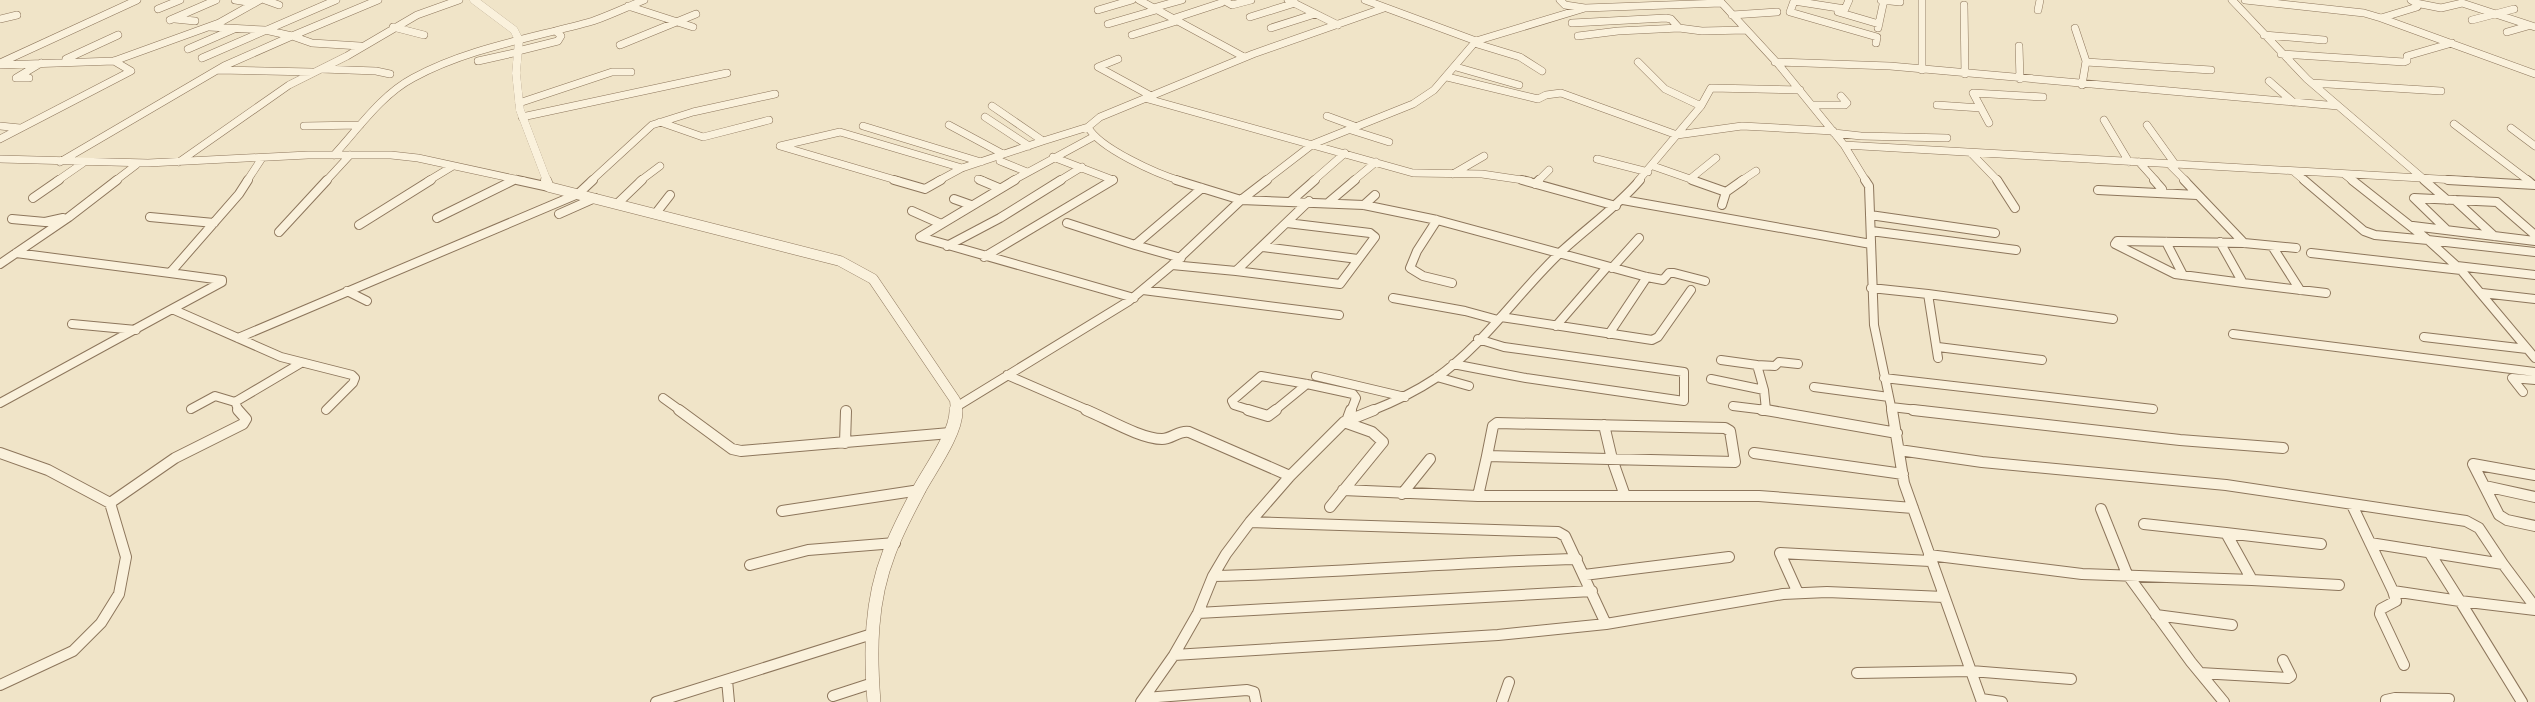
<svg xmlns="http://www.w3.org/2000/svg" width="2535" height="702" font-family="'Times New Roman',serif">
	<style>
		.lines { fill: none; stroke-linecap: round; stroke-linejoin: round }
		.minor-far2-casing { stroke: #8d765c; stroke-width: 8 }
		.minor-far1-casing { stroke: #8d765c; stroke-width: 10 }
		.minor-casing { stroke: #8d765c; stroke-width: 12 }
		.tertiary-far2-casing { stroke: #8d765c; stroke-width: 8 }
		.tertiary-far1-casing { stroke: #8d765c; stroke-width: 11 }
		.tertiary-casing { stroke: #8d765c; stroke-width: 14 }
		.minor-far2 { stroke: #faf1dc; stroke-width: 7 }
		.minor-far1 { stroke: #faf1dc; stroke-width: 8 }
		.minor { stroke: #faf1dc; stroke-width: 10 }
		.tertiary-far2 { stroke: #faf1dc; stroke-width: 8 }
		.tertiary-far1 { stroke: #faf1dc; stroke-width: 10 }
		.tertiary { stroke: #faf1dc; stroke-width: 13 }
	</style>
	<rect width="100%" height="100%" fill="#f0e4c8"/>
	<g class="lines">
		<defs>
			<path id="minor-far2" d="M235,0L254,3
				M265,0L279,5
				M1139,0L1244,57
				M1223,0L1232,5L1251,0
				M1288,0L1338,25
				M1365,0L1476,41
				M1560,0L1565,5L1585,8L1721,3
				M1719,0L1779,65L1844,145
				M1849,0L1845,9L1794,1L1790,12L1877,37L1876,43
				M1881,0L1900,2
				M1922,0V70
				M2232,0L2307,79L2426,181
				M2245,0L2364,13L2381,18
				M2411,0L2416,3L2417,7L2381,18L2535,74
				M2416,3L2441,8L2462,3L2535,27
				M1964,5L1965,74
				M628,6L693,27
				M1153,8L1182,0
				M158,9L180,0
				M1098,10L1132,0
				M2038,10L2040,0
				M1838,12L1879,24
				M1732,15L1777,12
				M1250,17L1295,3
				M0,19L17,15
				M175,19L195,21
				M1172,19L1221,3
				M170,20L216,0
				M2472,20L2514,9
				M1572,23L1666,18L1671,19L1679,28
				M1108,24L1156,10
				M393,27L424,35
				M1271,28L1315,14
				M1878,28L1884,0
				M2075,28L2086,61L2082,85
				M2507,32L2528,26
				M1132,35L1177,21
				M2264,35L2324,40
				M292,36L378,0
				M292,36L312,43L360,46
				M1578,36L1618,31L1679,28L1702,31L1746,30
				M1474,43L1520,57L1542,71
				M620,45L696,14
				M2019,46L2020,79
				M188,49L234,29
				M518,51L558,41L561,36L556,31
				M2281,54L2404,62L2407,61V56L2452,43
				M202,58L336,0
				M66,59L118,35
				M1118,59L1098,67L1153,97
				M478,61L518,52
				M1638,62L1665,89L1701,106
				M1775,62L1890,66L2338,106
				M2086,62L2211,70
				M0,63L137,0
				M0,65L114,61L219,23L260,0
				M1456,67L1519,85
				M322,69L376,71L390,74
				M218,70L312,72
				M1447,77L1538,99L1546,95L1561,93L1677,135L1742,126L1833,131
				M29,78H16L41,63
				M2269,81L2293,102
				M2312,83L2441,91
				M1148,99L1413,173L1482,174L1529,181
				M519,103L612,72H631
				M1812,105H1845L1847,103L1841,96
				M1937,105L1981,108
				M992,106L1043,141L1088,127
				M1327,116L1357,127
				M522,117L727,73
				M985,117L1029,146
				M2104,120L2129,162
				M660,122L703,137L769,120
				M1989,123L1973,93L2043,97
				M2454,124L2529,181
				M949,125L1003,154
				M2147,125L2175,164
				M0,126L20,128
				M304,126L360,125
				M863,126L981,162
				M2511,128L2535,146
				M1351,130L1389,142
				M1834,133L1861,136L1947,138
				M0,139L131,71L114,61
				M1971,153L1998,181
				M334,155C358,129 381,95 413,78C468,48 533,38 593,21C610,15 627,7 644,0
				M1053,157L1113,180L1111,181
				M0,159L148,163L308,155H391L418,158L524,181
				M1597,159L1648,172
				M1000,161L1027,172
				M60,162L224,66L292,36L265,30L209,27
				M179,162L289,85L347,56L417,15L459,0
				M2139,162L2156,181
				M2169,164L2186,181
				M1653,166L1696,181
				M962,168L1043,141
				M2293,171L2305,181
				M1453,174L1484,156
				M2344,174L2353,181
				M978,179L984,181
				M1690,179L1716,158
				M57,181L83,163
				M115,181L136,165
				M247,181L262,158
				M326,181L350,155
				M428,181L453,166
				M511,181L516,179
				M591,181L652,125L693,112L775,94
				M640,181L660,166
				M899,181L780,146L840,132L962,168
				M938,181L962,168
				M1012,181L1093,137
				M1059,181L1082,167
				M1181,181C1157,174 1099,148 1088,127L1100,117L1253,54L1384,8
				M1265,181L1313,144L1413,104L1434,90L1476,41L1585,8
				M1313,181L1345,153
				M1353,181L1376,162
				M1538,181L1549,170
				M1638,181L1701,106L1711,88L1800,90
				M1741,181L1756,171
				M1866,181L1844,145L2473,181"/>
			<path id="minor-far1" d="M248,180L239,194L170,273L222,280V282L172,309L281,357L352,375L355,378L353,383L326,410
				M517,180L549,187
				M894,180L925,189L941,180
				M980,180L999,188
				M1015,180L920,237L1134,298
				M1176,180L1241,200L1364,205L1437,220L1647,277L1663,280L1669,273H1674L1705,281
				M1522,180L1616,206
				M1692,180L1726,192L1722,205
				M1865,180L1869,186L1874,325L1892,411
				M1997,180L2015,208
				M2154,180L2162,189
				M2184,180L2244,243
				M2304,180L2364,231L2375,235L2428,240L2461,270
				M2352,180L2428,240L2535,252
				M2424,180L2447,200
				M2448,180L2535,185
				M2527,180L2532,184
				M1535,184L1539,180
				M2098,190L2197,195
				M1726,192L1743,180
				M33,198L59,180
				M954,199L971,205
				M1623,200L1871,244
				M2455,200L2494,236
				M1291,201L1315,180
				M1329,202L1355,180
				M618,203L642,180
				M1364,205L1375,195
				M912,211L939,223
				M656,213L670,195
				M559,214L595,198
				M1870,215L1995,233
				M150,217L214,223
				M437,218L514,180
				M12,219L45,222L63,218
				M1437,220L1417,251L1410,268L1423,276L1452,283
				M1067,223L1135,245
				M359,225L431,180
				M2413,226L2535,241
				M2447,230L2414,198L2497,202L2535,235
				M1871,231L2016,250
				M279,232L327,180
				M2166,242L2183,275
				M2115,244L2117,241L2244,243L2296,248
				M2115,244L2175,274L2243,283L2220,242
				M947,246L1000,218L1061,180
				M2272,246L2300,290
				M1263,247L1358,259
				M16,253L170,273
				M2311,253L2461,270L2535,358
				M984,257L1113,180
				M1181,258L1135,245L1202,188
				M0,264L69,217L117,180
				M1172,265L1241,200L1267,180
				M2457,266L2535,275
				M1612,268L1639,238
				M1236,271L1340,284L1375,237L1370,233L1287,223
				M2243,283L2326,293
				M1871,288L1928,294
				M1143,290L1339,315
				M347,291L367,301
				M2482,293L2535,299
				M1393,298L1465,311L1498,320
				M1501,317L1652,340L1658,337L1691,290
				M72,324L136,330
				M1556,326L1607,267
				M1609,334L1647,277
				M2233,334L2535,372
				M2424,337L2527,349
				M238,338L578,194L593,180
				M1938,347L2042,360
				M1938,358L1928,294L2113,319
				M1721,360L1757,365L1764,390
				M1453,364L1526,378L1684,401V372L1504,347L1478,339
				M1757,365L1775,366L1779,362L1798,364
				M1007,375L1090,411
				M1316,376L1405,397
				M1437,377L1469,386
				M1884,378L2153,409
				M1711,379L1764,390L1766,410L1772,411
				M1307,384L1353,394L1356,398L1351,411
				M1814,387L1889,397
				M2523,392L2512,378L2535,380
				M663,398L681,411
				M0,403L172,309
				M1733,406L1766,410
				M956,407L1129,301L1172,265L1236,271L1309,201
				M1891,407L1926,411
				M191,409L215,396L235,402
				M239,411L235,402L301,363
				M1253,411L1234,405L1232,401L1261,376L1307,384
				M1274,411L1307,384
				M1371,411C1394,402 1415,392 1436,378C1485,344 1519,291 1562,251C1588,227 1617,207 1640,180"/>
			<path id="minor" d="M679,410L732,449L741,451L950,433
				M1086,410C1106,418 1141,439 1162,439C1172,439 1179,430 1189,432L1290,476
				M1248,410L1268,416L1276,410
				M1762,410H1766
				M1766,410L1897,433
				M1892,410L1904,483L1982,702
				M1913,410L2180,440L2283,448
				M1347,421L1351,410
				M1497,423L1725,428L1730,431L1735,462L1487,456L1493,426Z
				M1604,425L1612,459L1625,496
				M845,443L846,411
				M1899,450L1982,462L2226,485L2466,521L2479,528L2503,564
				M0,453L48,470L110,503L126,557L119,594L101,623L73,651L0,685
				M1754,453L1903,474
				M2535,475L2473,464L2499,515L2507,520L2535,526
				M2485,486L2535,497
				M1343,490L1478,496H1759L1913,508
				M1402,494L1430,459
				M1478,496L1487,456
				M110,503L175,458L243,424L246,419L238,410
				M2352,505L2393,591L2460,601L2522,702
				M1330,507L1383,442L1372,432L1344,422
				M2101,509L2127,574L2191,662L2224,702
				M782,511L920,490
				M1250,522L1558,532L1565,536L1606,624
				M2144,524L2226,533
				M2370,543L2503,564L2535,607
				M2429,552L2460,601L2535,610
				M1929,555L2082,574L2252,580L2226,533L2321,544
				M750,565L808,550L895,543
				M1584,575L1729,557
				M1213,576C1335,573 1455,562 1577,559
				M2252,580L2339,585
				M2393,591L2396,601L2381,609L2380,614L2404,665
				M1798,593L1780,553L1930,561
				M1198,613L1592,591
				M2156,615L2232,625
				M1174,655L1498,635L1606,624L1783,594L1827,592L1944,597
				M1857,673L1971,671L2071,679
				M2200,673L2288,678L2291,676L2283,660
				M727,680L729,702
				M833,696L873,683
				M1145,698L1247,690L1254,692L1256,702
				M1981,699L2002,702
				M656,702L872,634
				M1141,702L1174,655L1198,613L1213,576L1226,554L1250,522L1290,476L1344,422L1374,410
				M1502,702L1509,682
				M2386,702V700L2395,698L2449,699"/>
			<path id="tertiary-far2" d="M474,0L514,30L519,40L516,73L520,110L547,181"/>
			<path id="tertiary-far1" d="M546,180L549,187L840,261L873,279L955,400L956,411"/>
			<path id="tertiary" d="M874,702C870,651 870,602 889,553C897,531 909,509 920,488C931,468 957,432 956,410"/>
		</defs>
		<use href="#minor-far2" class="minor-far2-casing"/>
		<use href="#minor-far1" class="minor-far1-casing"/>
		<use href="#minor" class="minor-casing"/>
		<use href="#tertiary-far2" class="tertiary-far2-casing"/>
		<use href="#tertiary-far1" class="tertiary-far1-casing"/>
		<use href="#tertiary" class="tertiary-casing"/>
		<use href="#minor-far2" class="minor-far2"/>
		<use href="#minor-far1" class="minor-far1"/>
		<use href="#minor" class="minor"/>
		<use href="#tertiary-far2" class="tertiary-far2"/>
		<use href="#tertiary-far1" class="tertiary-far1"/>
		<use href="#tertiary" class="tertiary"/>
	</g>
</svg>
